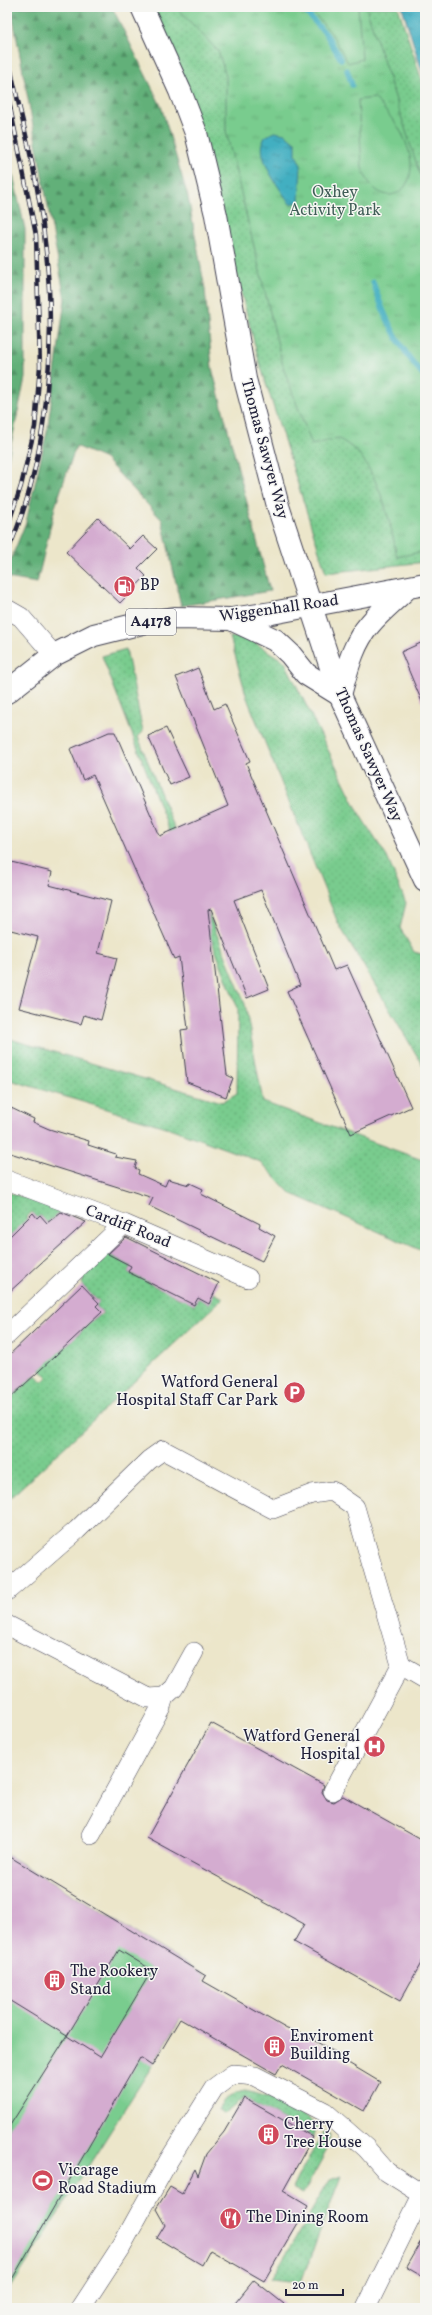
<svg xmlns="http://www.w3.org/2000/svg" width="432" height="2315" font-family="Vollkorn,serif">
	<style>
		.grass { fill: url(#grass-dots); stroke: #4e7764 }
		.forest { fill: url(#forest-firs); stroke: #42695a }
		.park { fill: url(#park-tufts); stroke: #4e7764 }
		.garden { fill: #79cc8e; stroke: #4e7764 }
		.water { fill: url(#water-ripples); stroke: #32687e }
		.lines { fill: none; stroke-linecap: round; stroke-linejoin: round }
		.stream { stroke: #43afc1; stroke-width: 5.5 }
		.building { fill: #d4acd0; fill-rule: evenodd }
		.minor-casing { stroke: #403f50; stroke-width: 20 }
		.tertiary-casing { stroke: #403f50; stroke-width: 24 }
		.primary-casing { stroke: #403f50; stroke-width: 24 }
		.minor { stroke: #fff; stroke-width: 19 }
		.tertiary { stroke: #fff; stroke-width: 22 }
		.primary { stroke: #fff; stroke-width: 22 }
		.rail-casing { stroke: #22223b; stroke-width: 4.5 }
		.rail { stroke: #f6f6f2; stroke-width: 3; stroke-dasharray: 9; stroke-linecap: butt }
		.labels { text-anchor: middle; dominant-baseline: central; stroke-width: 3; stroke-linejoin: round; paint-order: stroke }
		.shield { fill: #f6f6f2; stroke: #626272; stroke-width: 1 }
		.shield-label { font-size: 15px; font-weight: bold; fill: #22223b }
		.park-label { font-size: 16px; fill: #405e58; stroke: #f6f6f2 }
		.street-label { font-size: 16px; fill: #22223b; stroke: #f6f6f2 }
		.poi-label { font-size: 16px; fill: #22223b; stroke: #f6f6f2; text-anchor: start }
	</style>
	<defs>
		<pattern id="grass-dots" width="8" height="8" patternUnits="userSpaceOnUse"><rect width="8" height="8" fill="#79cc8e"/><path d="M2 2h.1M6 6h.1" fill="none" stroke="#68af7b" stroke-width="1.8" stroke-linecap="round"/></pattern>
		<pattern id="forest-firs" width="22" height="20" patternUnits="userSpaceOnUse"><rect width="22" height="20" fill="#62b079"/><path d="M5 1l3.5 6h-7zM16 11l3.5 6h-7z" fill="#508f64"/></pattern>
		<pattern id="park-tufts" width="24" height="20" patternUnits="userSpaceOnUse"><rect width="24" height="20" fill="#79cc8e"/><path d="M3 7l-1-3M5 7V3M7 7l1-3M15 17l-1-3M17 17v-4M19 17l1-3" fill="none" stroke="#68af7b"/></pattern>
		<pattern id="water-ripples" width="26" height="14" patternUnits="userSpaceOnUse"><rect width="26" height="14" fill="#43afc1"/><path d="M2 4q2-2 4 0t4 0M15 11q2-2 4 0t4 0" fill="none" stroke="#388e9e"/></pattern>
	</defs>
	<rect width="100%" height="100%" fill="#f6f6f2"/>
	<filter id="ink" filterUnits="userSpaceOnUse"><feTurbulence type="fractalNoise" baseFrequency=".025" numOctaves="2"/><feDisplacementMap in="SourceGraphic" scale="8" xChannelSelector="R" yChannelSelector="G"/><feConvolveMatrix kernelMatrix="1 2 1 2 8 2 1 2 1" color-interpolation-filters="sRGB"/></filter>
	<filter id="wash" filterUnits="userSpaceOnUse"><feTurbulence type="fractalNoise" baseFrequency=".012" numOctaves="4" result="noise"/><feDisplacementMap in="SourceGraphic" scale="16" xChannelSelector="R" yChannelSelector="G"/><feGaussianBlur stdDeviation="0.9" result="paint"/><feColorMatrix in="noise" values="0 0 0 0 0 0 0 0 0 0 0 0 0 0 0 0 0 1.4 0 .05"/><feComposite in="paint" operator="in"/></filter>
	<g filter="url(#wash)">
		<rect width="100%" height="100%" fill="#ece6ca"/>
		<path class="grass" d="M149,7H398L425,90V562L326,573L259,361L232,258Z
			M230,637L249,639L285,662L360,815L387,857L406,903L400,928L414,952L425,955V1069L338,923L247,698Z
			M126,649L143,732L138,737L245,1004L263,1102L425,1161V1252L290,1193L261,1162L172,1129L7,1079V1038L222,1102L237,1093L238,1009L102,656Z
			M7,1192L63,1210L47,1223L40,1215L37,1218L32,1212L26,1218L30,1222L14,1236L12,1234L7,1239Z
			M106,1253L131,1266L128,1272L141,1279L150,1276L147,1282L160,1289L164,1282L170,1286L168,1292L180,1299L184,1293L187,1301L194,1305L198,1298L209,1304L214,1293L223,1298L7,1501L9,1388L15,1394L25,1385L18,1378L23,1373L30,1380L36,1375L42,1382L47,1377L35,1364L62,1350L72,1340L66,1334L78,1335L87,1326L81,1320L87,1314L93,1321L103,1313L96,1306L99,1302L82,1285L84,1275Z
			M245,2091C273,2096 295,2110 318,2126L313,2137L244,2098L224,2114L218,2110C225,2096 231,2094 245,2091Z
			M324,2131L329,2134V2146L303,2194L292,2188Z
			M341,2176L301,2282L271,2279L330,2180Z"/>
		<path class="forest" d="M11,7H112L161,106L188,197L205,289L212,368L270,591L181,606L162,520L105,459L76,446L55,507L37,583L7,578V569L26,522L47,432L65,299Z
			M7,147L25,229V378L7,464Z"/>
		<path class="park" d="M176,7H366L425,190V551L397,557C390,521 382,485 360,455C355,448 345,443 338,438L312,445L284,370L226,131V76L218,51Z"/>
		<path class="garden" d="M308,7H358L362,59L348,63L332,34Z
			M375,98C384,110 398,124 404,138C429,191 380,219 362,168L358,100Z
			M7,1855L206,1976L152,2066L7,2294Z"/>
		<path class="water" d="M402,7H425V81Z
			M274,132L285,134L296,143V155L301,165L299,202L290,204C279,187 254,157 265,137Z"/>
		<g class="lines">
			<path class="stream" d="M301,7L326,34L341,59
				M347,70L352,85
				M373,282C384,317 400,350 425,377"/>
		</g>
		<g id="blocks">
			<path class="building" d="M98,518L130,549L143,536L157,549L138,568L146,576L120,603L66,552Z
				M425,641V709L401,652Z
				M198,668L214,709L225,704L250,761L246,763L334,970L347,965L411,1107L351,1134L287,991L300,985L261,890L234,900L269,989L247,998L211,909L208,910L227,1075L233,1078L226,1097L187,1082L181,1030L188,1029L179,957L174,959L93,775L83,780L70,749L109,732H115L160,836L228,806L176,677Z
				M166,728L189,777L170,785L148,736Z
				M7,861L52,872L49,885L111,901L98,953L117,958L101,1020L84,1015L81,1024L19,1008L38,937L7,929Z
				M7,1106L34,1119L33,1122L49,1129L89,1141L88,1145L116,1154L115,1157L137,1161L135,1168L139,1170L138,1174L165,1186L168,1179L189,1185L190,1183L203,1189L201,1194L260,1224L259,1227L275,1236L262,1261L149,1206L153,1198L7,1152Z
				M61,1212L86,1222L7,1294V1239L33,1213L37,1218L40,1215L47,1223Z
				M126,1237L219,1283L209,1304L198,1298L194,1305L128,1272L131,1266L108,1254Z
				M82,1285L99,1303L96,1306L102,1312L7,1401V1357Z
				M211,1723L324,1785L322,1792L327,1800L334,1802L343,1796L425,1842V1956L400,2001L294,1942L304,1924L147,1838Z
				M7,1855L206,1976L203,1981L287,2029L299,2032L331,2050L342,2055L340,2058L380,2082L364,2111L282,2064L276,2074L180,2019L152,2066L140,2058L7,2288V2130L67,2036L7,1999ZM119,1950L152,1970L100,2057L67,2036Z
				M244,2098L313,2137L283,2191L308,2206L264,2281L210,2250L202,2265L157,2238L165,2225L156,2209L170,2187L182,2194L195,2169L198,2176L206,2154L224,2132Z
				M425,2234V2278L406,2267Z
				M254,2280L289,2308H231Z"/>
		</g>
	</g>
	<g filter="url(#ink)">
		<use href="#blocks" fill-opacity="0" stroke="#403f50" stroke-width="1"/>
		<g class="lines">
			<defs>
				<path id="minor" d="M7,609L21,617L54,655
					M7,1180L124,1224L248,1278
					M7,1335L124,1224
					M7,1591L77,1530L149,1460L163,1450L273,1509L312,1494L332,1491L355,1507L401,1665
					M7,1625L148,1698L164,1697L174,1688L194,1652
					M333,1791L401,1665L425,1679
					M91,1835L161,1707L164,1697
					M81,2308L122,2245L169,2160L214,2088L233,2074L255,2076L325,2112L366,2148L387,2172L425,2196
					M366,2308L422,2195"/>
				<path id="tertiary" d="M142,7L180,91L196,133L216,215L245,379L278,506L297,564L340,695L425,880"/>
				<path id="primary" d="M231,619L275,640L290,654L306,674L340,695C347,670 353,643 370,624C381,611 394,601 406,589
					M7,692L54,655L94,635L142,623L174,618L231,619L272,613L425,584"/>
			</defs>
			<use href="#minor" class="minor-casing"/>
			<use href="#tertiary" class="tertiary-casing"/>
			<use href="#primary" class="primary-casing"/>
			<use href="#minor" class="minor"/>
			<use href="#tertiary" class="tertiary"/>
			<use href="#primary" class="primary"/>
			<defs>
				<path id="rail" d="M7,53C20,113 37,173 44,234C57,335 50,459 7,552
					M7,92L36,235L40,366L35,427L21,486L7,528"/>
			</defs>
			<use href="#rail" class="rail-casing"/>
			<use href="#rail" class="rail"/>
		</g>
	</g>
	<defs>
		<symbol id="fuel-disc" viewBox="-11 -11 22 22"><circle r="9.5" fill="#d1495b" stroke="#f6f6f2"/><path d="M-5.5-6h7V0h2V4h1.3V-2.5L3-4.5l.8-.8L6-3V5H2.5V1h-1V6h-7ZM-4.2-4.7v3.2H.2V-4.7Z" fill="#fff"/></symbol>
		<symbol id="parking-disc" viewBox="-11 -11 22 22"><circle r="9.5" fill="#d1495b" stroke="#f6f6f2"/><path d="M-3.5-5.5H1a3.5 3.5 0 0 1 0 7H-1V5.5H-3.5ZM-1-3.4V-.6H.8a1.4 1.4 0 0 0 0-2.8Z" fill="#fff"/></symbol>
		<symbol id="hospital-disc" viewBox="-11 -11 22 22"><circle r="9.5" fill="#d1495b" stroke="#f6f6f2"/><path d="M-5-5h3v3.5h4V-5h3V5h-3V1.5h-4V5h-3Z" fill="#fff"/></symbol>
		<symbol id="building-disc" viewBox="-11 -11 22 22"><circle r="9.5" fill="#d1495b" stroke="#f6f6f2"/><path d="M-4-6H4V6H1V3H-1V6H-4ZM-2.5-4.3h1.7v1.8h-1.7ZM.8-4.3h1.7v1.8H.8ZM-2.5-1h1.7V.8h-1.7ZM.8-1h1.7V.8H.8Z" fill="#fff"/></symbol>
		<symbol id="stadium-disc" viewBox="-11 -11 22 22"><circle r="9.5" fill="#d1495b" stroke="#f6f6f2"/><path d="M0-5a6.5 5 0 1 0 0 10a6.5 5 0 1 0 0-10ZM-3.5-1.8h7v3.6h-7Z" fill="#fff"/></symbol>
		<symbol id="restaurant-disc" viewBox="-11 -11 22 22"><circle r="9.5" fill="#d1495b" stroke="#f6f6f2"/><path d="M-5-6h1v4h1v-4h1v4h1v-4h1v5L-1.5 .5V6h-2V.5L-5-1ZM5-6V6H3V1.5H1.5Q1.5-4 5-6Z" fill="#fff"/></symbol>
	</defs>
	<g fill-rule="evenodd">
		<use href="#fuel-disc" x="112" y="574" width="25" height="25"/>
		<use href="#parking-disc" x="282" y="1380" width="25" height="25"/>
		<use href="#hospital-disc" x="362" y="1734" width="25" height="25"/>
		<use href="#building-disc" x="42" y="1968" width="25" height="25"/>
		<use href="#building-disc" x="262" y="2034" width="25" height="25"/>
		<use href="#building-disc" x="256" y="2122" width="25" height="25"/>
		<use href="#stadium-disc" x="30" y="2168" width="25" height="25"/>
		<use href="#restaurant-disc" x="218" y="2206" width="25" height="25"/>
	</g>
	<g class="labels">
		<rect class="shield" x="126" y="609" width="50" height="26" rx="3"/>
		<g class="shield-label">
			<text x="151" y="622">A4178</text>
		</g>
		<g class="park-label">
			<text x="335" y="193">Oxhey<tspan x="335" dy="18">Activity Park</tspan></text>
		</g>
		<g class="street-label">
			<text transform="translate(264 449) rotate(75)">Thomas Sawyer Way</text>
			<text transform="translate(279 609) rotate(-8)">Wiggenhall Road</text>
			<text transform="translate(368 755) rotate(66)">Thomas Sawyer Way</text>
			<text transform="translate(128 1227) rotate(22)">Cardiff Road</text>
		</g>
		<g class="poi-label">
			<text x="140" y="586">BP</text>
			<text x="278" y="1383" text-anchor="end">Watford General<tspan x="278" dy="18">Hospital Staff Car Park</tspan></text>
			<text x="360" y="1737" text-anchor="end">Watford General<tspan x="360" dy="18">Hospital</tspan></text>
			<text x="70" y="1972">The Rookery<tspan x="70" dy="18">Stand</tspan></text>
			<text x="290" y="2037">Enviroment<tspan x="290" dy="18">Building</tspan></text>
			<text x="284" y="2125">Cherry<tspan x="284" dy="18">Tree House</tspan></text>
			<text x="58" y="2171">Vicarage<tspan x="58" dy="18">Road Stadium</tspan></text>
			<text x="246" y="2218">The Dining Room</text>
		</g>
	</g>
	<rect width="432" height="2315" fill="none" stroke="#f6f6f2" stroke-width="24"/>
	<path d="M286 2289v6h57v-6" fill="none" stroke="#22223b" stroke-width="2"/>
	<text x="292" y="2289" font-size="12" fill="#22223b" stroke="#f6f6f2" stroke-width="3" paint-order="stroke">20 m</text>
</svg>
